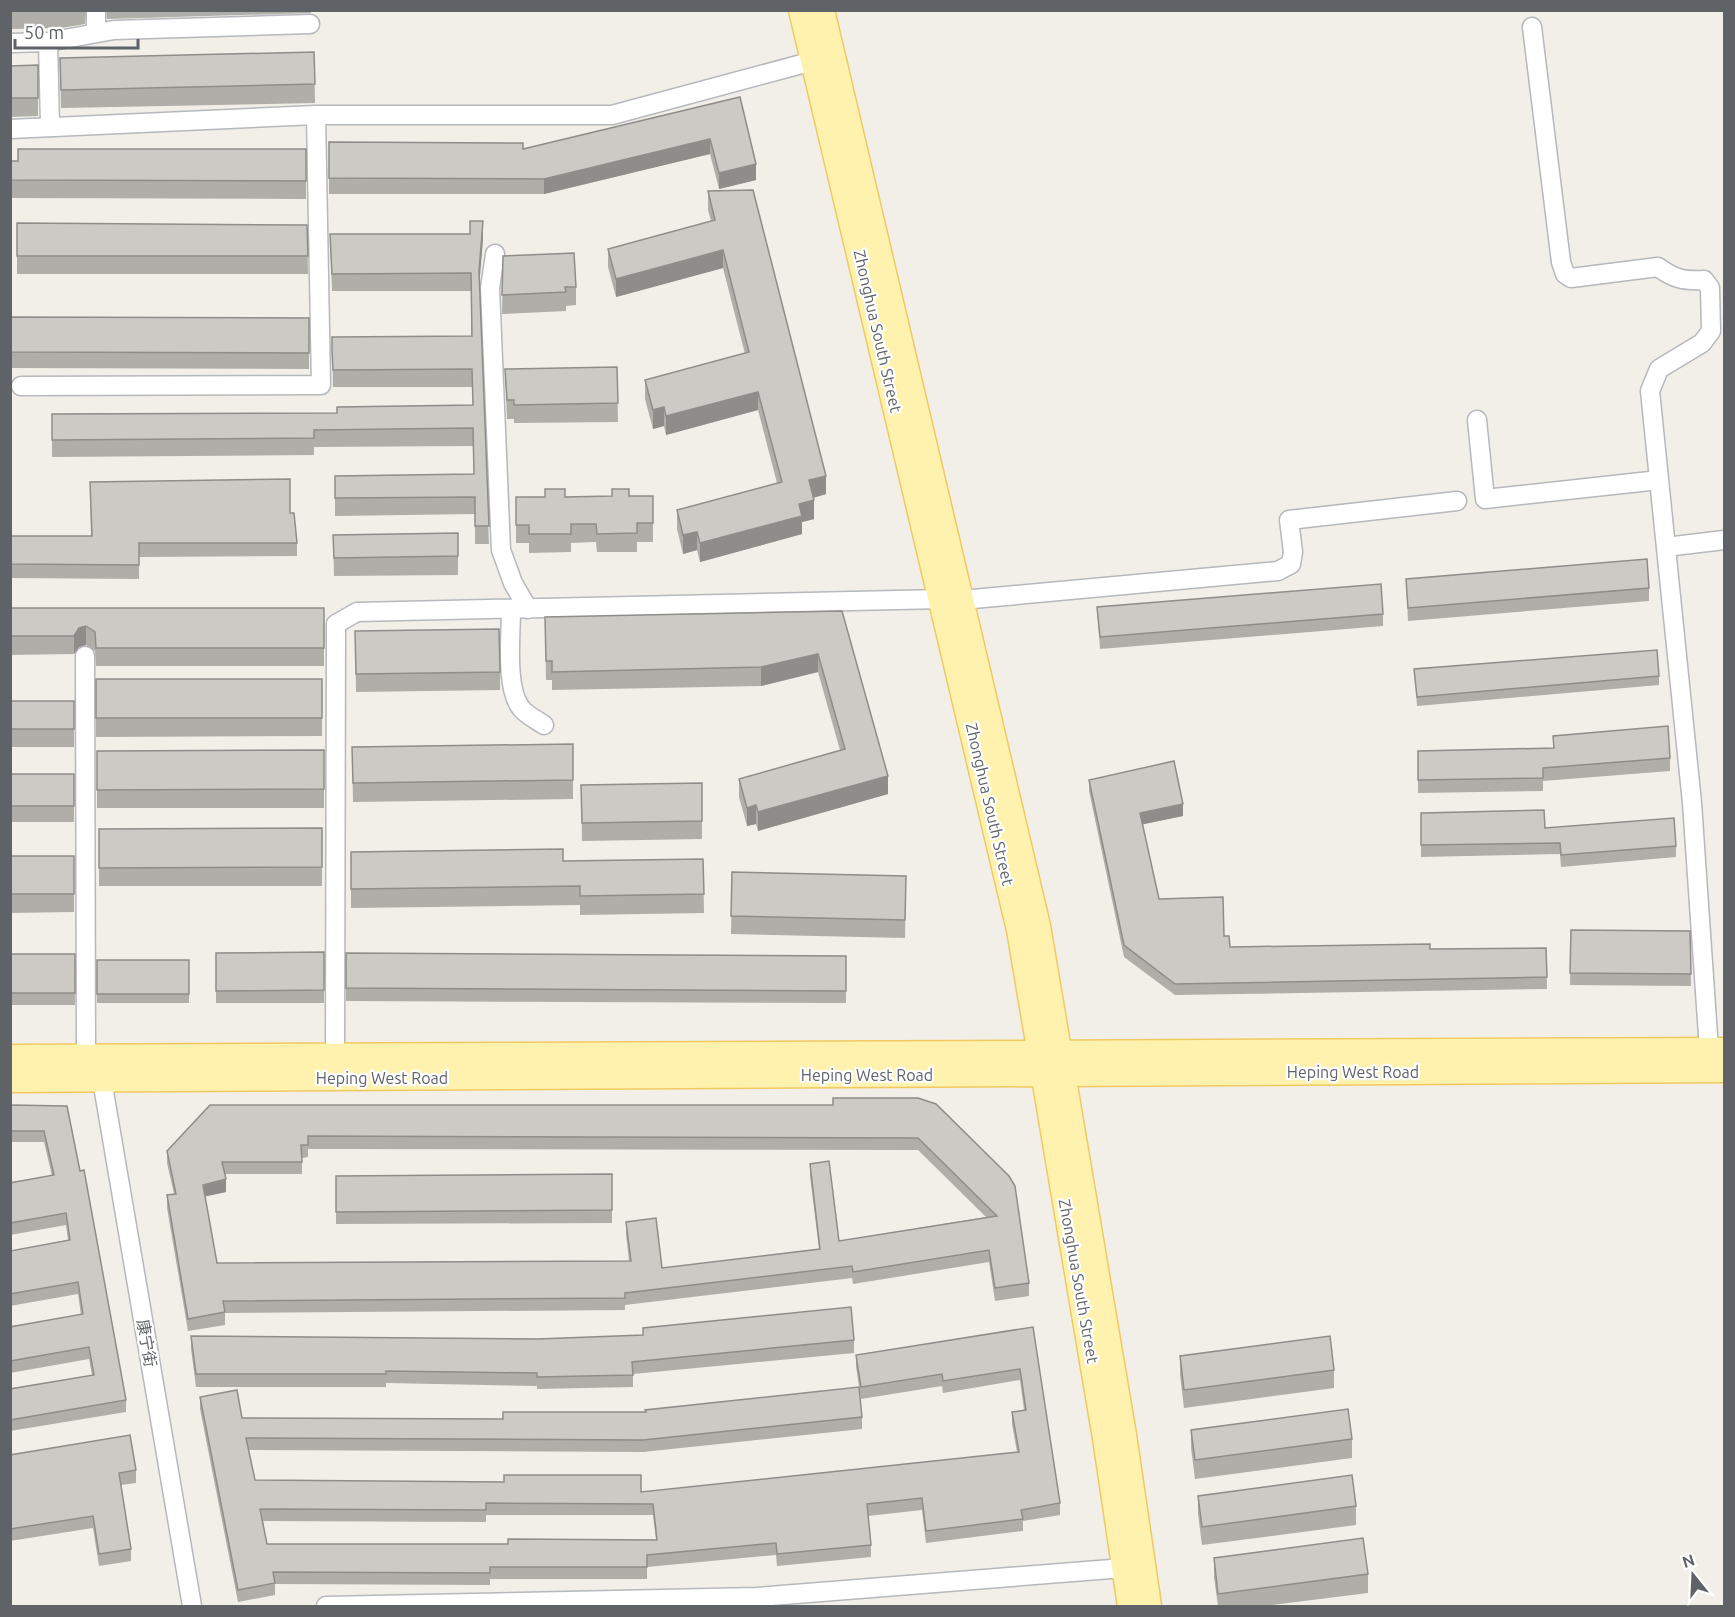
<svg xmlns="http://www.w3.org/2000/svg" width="1735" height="1617" font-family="Ubuntu,'Noto Sans SC',sans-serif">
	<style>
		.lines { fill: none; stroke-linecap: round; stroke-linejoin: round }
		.minor-casing { stroke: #b5b8bc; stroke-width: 21 }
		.major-casing { stroke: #f2c960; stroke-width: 27 }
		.minor { stroke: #fff; stroke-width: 18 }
		.major { stroke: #fff2af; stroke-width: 24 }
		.wall { fill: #afaea9; fill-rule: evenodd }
		.shaded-wall { fill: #8f8d8a }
		.building { fill: #cccac5; stroke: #8f8d8a; stroke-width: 1.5; fill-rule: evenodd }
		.labels { text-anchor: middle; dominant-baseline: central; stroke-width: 4.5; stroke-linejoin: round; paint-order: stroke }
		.street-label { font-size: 16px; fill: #5f6368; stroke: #fff }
	</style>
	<rect width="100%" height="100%" fill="#f1efe8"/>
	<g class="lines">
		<defs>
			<path id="minor" d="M1532,27L1561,262L1565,274L1571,278L1658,267C1674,279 1684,281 1704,280L1710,288L1711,331L1702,343L1659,369L1650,391L1692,803L1709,1050
				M96,33V10
				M48,42L50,126
				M10,43L48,42L114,30L310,24
				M10,129L316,115H612L813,61
				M495,254L490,288L501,550L513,583L528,609
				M21,386L321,385L316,115
				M1477,420L1485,499L1659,480
				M1666,547L1724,540
				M962,600L1278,571L1291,564L1293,552L1289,520L1457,501
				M511,610C511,635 505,688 521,708C526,715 537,720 544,725
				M85,656L86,1056
				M335,1056L336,624L357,612L942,599
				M102,1080L192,1606
				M326,1606L757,1597L1124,1568"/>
			<path id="major" d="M801,10L1019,930L1105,1438L1130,1606
				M822,10L1038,926L1124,1435L1149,1606
				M10,1057L1724,1050
				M10,1080L1724,1070"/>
		</defs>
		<use href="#minor" class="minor-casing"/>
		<use href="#major" class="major-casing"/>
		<use href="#minor" class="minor"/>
		<use href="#major" class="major"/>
	</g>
	<path class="wall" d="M10,10H86L85,24L61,28L10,29Z
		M106,10H311V13L107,19Z
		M314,52L315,103L61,108L60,58Z
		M38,65V116L10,117V66Z
		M740,97L756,180L719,189L710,154L544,194H329V142L523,149Z
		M306,149V199L10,198V161Z
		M708,191L826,494L813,498L814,519L802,522V534L700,562L697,550L683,554L677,529V510L777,483L758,410L666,435L664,426L653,429L645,399V380L745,354L723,268L616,297L608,267V249L711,221L708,210Z
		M17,223L307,225L308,274H17Z
		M330,234L483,239L479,283L489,544H475V514L335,516V476L474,474L473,446L314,447V455L52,457V414L337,413L473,405L472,387H333L332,337L471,336V291H332Z
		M503,256L576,287V305L566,306V311L502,314Z
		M10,317L309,318V369L10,368Z
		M617,367L618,422L514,423V419H507L505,369Z
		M90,482L290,513L297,543V556L139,557V579L10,578V536H91Z
		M653,496V542H637V552H597L596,542L571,543V552L529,553V543H516V497Z
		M458,533V575L334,576L333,535Z
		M1406,579L1649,588V601L1408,621Z
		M1097,607L1383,614V626L1100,649Z
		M10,608H324V666H96L95,651L86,645L79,647L74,654L10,655Z
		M842,611L888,794L758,831L756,824L747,826L739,797V779L840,750L818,672L761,686L552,690V680H546L545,617Z
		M355,631L500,672V690L356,692Z
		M1414,669L1659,676V685L1417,706Z
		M96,679H322V736L96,737Z
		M10,701H74V747H10Z
		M1553,736L1670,758V771L1543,781V791L1418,793V751L1553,748Z
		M573,744V799L353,802L352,747Z
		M324,750V808H97V751Z
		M10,774H74V822H10Z
		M1089,780L1183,816L1142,824L1159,899L1224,936L1230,947L1430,949L1546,948L1547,989L1175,995L1124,957L1089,791Z
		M702,783V839L582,841L581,785Z
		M1421,813L1545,828L1676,846V857L1561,867L1560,854L1421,857Z
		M322,828V886H99V829Z
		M351,852L563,861L703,859L704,913L580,915V905L351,908Z
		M10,856H74V912L10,913Z
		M732,872L906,876L905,938L731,934Z
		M1571,930L1690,931L1691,986L1570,985Z
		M324,952V1003H216V953Z
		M346,953L846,956V1003L346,1001Z
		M10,954H75V1005H10Z
		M97,960H189V1003H97Z
		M833,1098L1009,1176L1029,1283V1296L995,1301L989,1262L853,1284L852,1278L625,1305V1310L225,1313V1325L188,1331L167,1208V1195L174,1194L167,1163V1151L210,1105H833ZM308,1149L918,1150L986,1217L839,1241L810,1164V1176L819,1249L662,1268L626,1222V1234L629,1261L217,1263L205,1196L226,1192L225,1174H302V1158L308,1157Z
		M10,1105L67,1106L126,1400V1412L10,1431V1389L92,1375L89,1359L10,1373V1327L81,1315L78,1294L10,1306V1251L68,1240L66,1225L10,1235V1183L52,1176L44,1142H10Z
		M612,1174V1223L336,1224V1176Z
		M1033,1327L1060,1503V1515L1023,1521V1531L926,1543L922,1510L868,1516L871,1545V1557L777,1566L776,1555L647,1567V1579H490V1585L275,1584V1595L238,1602L200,1409V1397L242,1418L503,1419L862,1417V1429L643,1452L248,1450L255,1480L641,1492L1017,1452L1012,1424V1412L1024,1410L1020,1380L943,1393L942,1386L861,1399L856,1367V1355ZM486,1515H653L656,1540L508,1544H267L263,1521L486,1522Z
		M643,1328L854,1340V1353L633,1374V1387L537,1389V1386L386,1383V1387H196L191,1349V1336L537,1339L643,1335Z
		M1180,1356L1334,1370V1388L1184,1408L1180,1375Z
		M1191,1430L1352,1439V1458L1195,1479L1191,1448Z
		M10,1455L136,1470V1483L121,1485L131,1549V1561L99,1566L93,1528L10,1541Z
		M1198,1496L1356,1506V1525L1202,1545L1198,1514Z
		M1214,1558L1368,1574V1593L1264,1606H1218L1214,1577Z"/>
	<path class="shaded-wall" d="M710,139V154L544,194V179Z
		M756,164V180L719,189V173Z
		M483,221V239L479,288V271Z
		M723,250V268L616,297V279Z
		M758,392V410L666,435V416Z
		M664,407V426L653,429V410Z
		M826,476V494L809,499V480Z
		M814,500V519L802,522V534L700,562V543L799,504Z
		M697,532V550L683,554V535Z
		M86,626V645L79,647L74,654V636L79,628Z
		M818,654V672L761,686V667Z
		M888,776V794L758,831V812Z
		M1183,804V816L1140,825V813Z
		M756,805V824L747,826V808Z
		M226,1179V1192L203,1197V1185Z"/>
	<path class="building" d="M314,52L315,84L61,90L60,58Z
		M38,65V98H10V66Z
		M740,97L756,164L719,173L710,139L544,179L329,178V142L523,143V149Z
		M18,149H306V181L10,180V161H18Z
		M753,190L826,476L809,480L814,500L799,504L802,516L700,543L697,532L683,535L677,510L782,482L758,392L666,416L664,407L653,410L645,380L749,352L723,250L616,279L608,249L715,220L708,191Z
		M470,221H483L479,271L489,526H475V497L335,498V476L474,474L473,428L314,430V438L52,440V414L337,413V407L473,405L472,369L333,370L332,351V337L472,336L471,273L332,274L330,234H470Z
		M17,223L307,225L308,256H17Z
		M574,253L576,287H565L566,292L502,295L503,256Z
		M10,317L309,318V353L10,352Z
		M617,367L618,403L514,405V400H507L505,369Z
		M290,479V513H294L297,543H139V565L10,564V536H92L90,482Z
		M545,489H565V497L612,496V489H629V496H653V523H637V533L597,534L596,524H571V534H529V525H516V497H545Z
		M458,533V556L334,558L333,535Z
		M1647,559L1649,588L1408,608L1406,579Z
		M1381,584L1383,614L1100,637L1097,607Z
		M10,608H324V648H96L95,632L86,626L79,628L74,636H10Z
		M842,611L888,776L758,812L756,805L747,808L739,779L845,749L818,654L761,667L552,672V661H546L545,617Z
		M499,629L500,672L356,674L355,631Z
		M1657,650L1659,676L1417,697L1414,669Z
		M96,679H322V718H96Z
		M10,701H74V729H10Z
		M1668,726L1670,758L1543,768V778L1418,780V751L1554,748L1553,736Z
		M573,744V780L353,783L352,747Z
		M324,750V789L97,790V751Z
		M1174,761L1183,804L1140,813L1159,899L1223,897L1224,936H1229L1230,947L1430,944V949L1546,948L1547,977L1175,984L1124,945L1089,780Z
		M10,774H74V806H10Z
		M702,783V821L582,823L581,785Z
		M1544,810L1545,828L1674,818L1676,846L1561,855L1560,843L1421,845V813Z
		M322,828V867L99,868V829Z
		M563,849V861L703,859L704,894L580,896V886L351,889V852Z
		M10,856H74V894H10Z
		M732,872L906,876L905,920L731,916Z
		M1571,930L1690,931L1691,974L1570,973Z
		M324,952V990L216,991V953Z
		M346,953L846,956V991L346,988Z
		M10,954H75V993H10Z
		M97,960H189V994H97Z
		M833,1098H918L936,1104L1009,1176L1015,1186L1029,1283L995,1288L989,1250L853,1272L852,1266L625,1293V1298L223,1301L225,1312L188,1319L167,1195L176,1194L167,1151L210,1105H833ZM308,1136L918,1138L997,1216L839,1241L829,1161L810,1164L820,1249L662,1268L656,1218L626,1222L631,1261L217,1263L203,1185L226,1179L222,1162H302L301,1145H308Z
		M10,1105L67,1106L80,1171L84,1170L126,1400L10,1420V1389L94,1375L89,1347L10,1361V1327L83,1314L78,1282L10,1294V1251L70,1240L66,1213L10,1223V1183L54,1175L44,1131H10Z
		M612,1174V1210L336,1212V1176Z
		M851,1307L854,1340L632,1362L633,1375L537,1377V1373L386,1371V1374H196L191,1336L537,1339L643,1335V1328Z
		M1033,1327L1060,1503L1021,1510L1023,1519L926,1531L922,1498L867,1504L871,1545L777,1554L776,1543L647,1555V1567H490V1573L273,1572L275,1583L238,1590L200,1397L237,1390L242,1418L503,1419V1412H646L645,1410L859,1387L862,1417L643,1440L246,1438L255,1480L504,1482V1475H641V1492L1019,1452L1012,1412L1026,1410L1020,1369L943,1381L942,1374L861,1387L856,1355ZM486,1503L653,1504L657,1540L508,1539V1544H267L260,1509L486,1510Z
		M1330,1336L1334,1370L1184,1390L1180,1356Z
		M1348,1409L1352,1439L1195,1460L1191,1430Z
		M130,1435L136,1470L119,1473L131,1549L99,1554L93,1516L10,1529V1455Z
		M1352,1475L1356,1506L1202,1527L1198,1496Z
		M1363,1538L1368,1574L1218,1594L1214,1558Z"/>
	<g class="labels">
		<g class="street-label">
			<text transform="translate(878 331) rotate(77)">Zhonghua South Street</text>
			<text transform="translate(990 804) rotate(77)">Zhonghua South Street</text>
			<text x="1353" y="1072">Heping West Road</text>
			<text x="867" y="1075">Heping West Road</text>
			<text x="382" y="1078">Heping West Road</text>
			<text transform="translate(1079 1281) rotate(80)">Zhonghua South Street</text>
			<text transform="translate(147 1343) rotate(80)">康宁街</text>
		</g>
	</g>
	<rect width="1735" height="1617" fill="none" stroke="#5f6368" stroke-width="24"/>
	<g transform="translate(1693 1575) rotate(342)" stroke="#ffffff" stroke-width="4.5" paint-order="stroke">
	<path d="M0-4.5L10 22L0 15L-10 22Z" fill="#5f6368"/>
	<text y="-9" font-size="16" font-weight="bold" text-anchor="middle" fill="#5f6368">N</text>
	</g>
	<path d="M15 39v9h123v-9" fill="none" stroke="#5f6368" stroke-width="3"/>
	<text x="24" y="39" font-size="18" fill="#5f6368" stroke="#ffffff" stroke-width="4.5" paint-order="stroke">50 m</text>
</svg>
